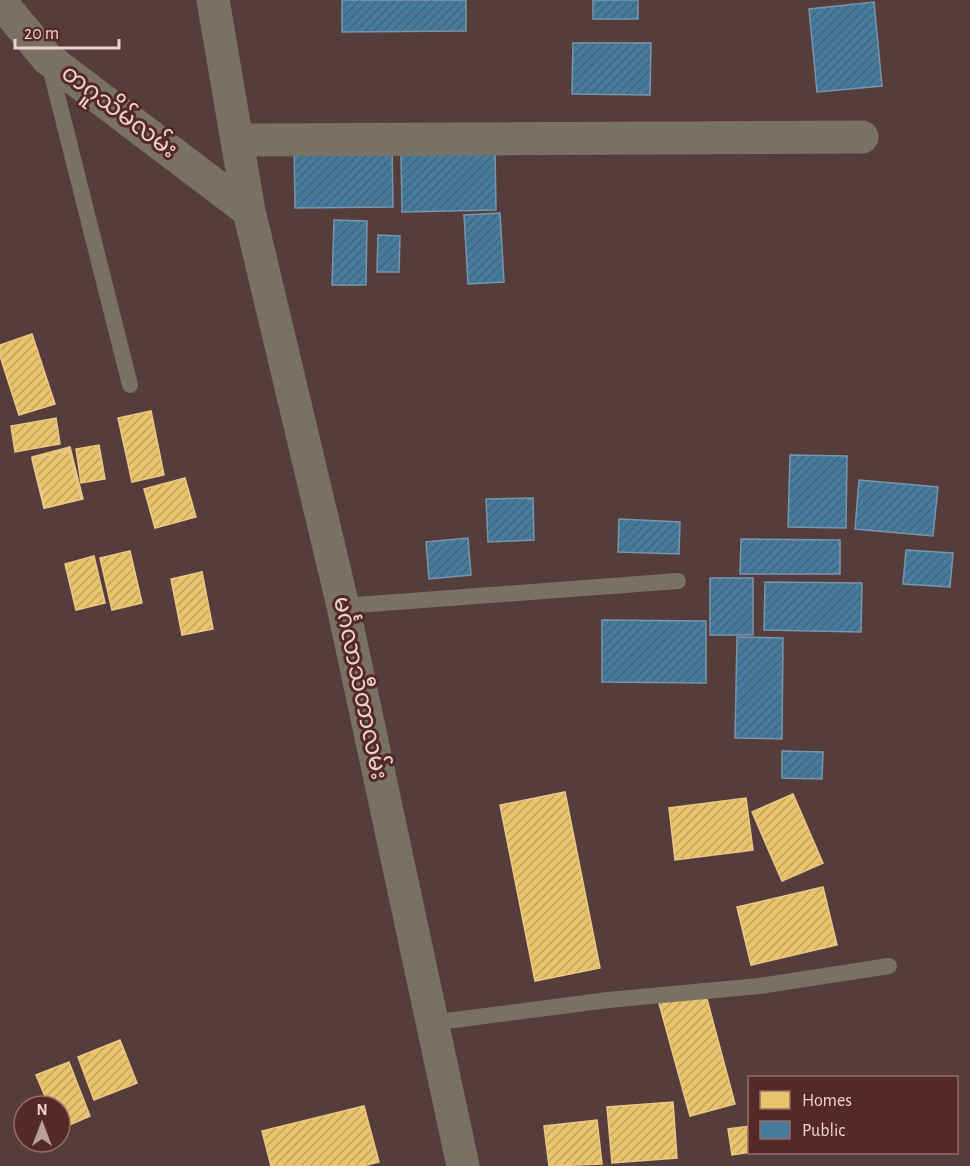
<svg xmlns="http://www.w3.org/2000/svg" width="970" height="1166" font-family="'Alegreya Sans','Noto Sans Myanmar',sans-serif">
	<style>
		.homes { fill: url(#homes-hatch); stroke: #eac888; stroke-width: 1.5 }
		.public { fill: url(#public-hatch); stroke: #7895ac; stroke-width: 1.5 }
		.lines { fill: none; stroke-linecap: round; stroke-linejoin: round }
		.service { stroke: #7a7165; stroke-width: 16 }
		.minor { stroke: #7a7165; stroke-width: 33 }
		.labels { text-anchor: middle; dominant-baseline: central; stroke-width: 6; stroke-linejoin: round; paint-order: stroke }
		.street-label { font-size: 24px; fill: #eed2ce; stroke: #552a26 }
	</style>
	<defs>
		<pattern id="homes-hatch" width="6" height="6" patternUnits="userSpaceOnUse" patternTransform="scale(1.5)"><rect width="6" height="6" fill="#e9c46a"/><path d="M-1 1l2-2M0 6l6-6M5 7l2-2" fill="none" stroke="#c0a35f"/></pattern>
		<pattern id="public-hatch" width="6" height="6" patternUnits="userSpaceOnUse" patternTransform="scale(1.5)"><rect width="6" height="6" fill="#457b9d"/><path d="M-1 1l2-2M0 6l6-6M5 7l2-2" fill="none" stroke="#466377"/></pattern>
	</defs>
	<rect width="100%" height="100%" fill="#553d3b"/>
	<path class="homes" d="M32,334L55,404L19,415L0,356V345Z
		M151,411L164,475L132,482L118,418Z
		M56,418L60,444L15,452L11,426Z
		M99,445L105,479L81,483L76,449Z
		M70,447L83,499L45,508L32,457Z
		M69,450L81,499L44,508L32,459Z
		M185,478L196,517L155,528L144,489Z
		M130,551L142,603L112,610L100,558Z
		M94,556L105,603L76,610L65,564Z
		M202,572L213,629L182,635L171,579Z
		M565,792L600,968L535,981L500,805Z
		M793,794L823,863L782,881L752,812Z
		M746,798L753,850L675,860L669,808Z
		M823,887L837,945L751,965L737,907Z
		M703,984L735,1104L690,1116L657,996Z
		M120,1040L137,1083L94,1100L78,1057Z
		M69,1062L90,1116L60,1129V1106H49L36,1075Z
		M673,1102L677,1158L612,1163L607,1107Z
		M364,1106L379,1162L363,1166H271L262,1131Z
		M597,1120L602,1164L549,1166L544,1126Z
		M750,1126L751,1152L732,1155L728,1129Z"/>
	<path class="public" d="M342,0H466V31L342,32Z
		M593,0H638V19H593Z
		M874,2L882,86L817,92L809,9Z
		M573,43H651L650,95L572,94Z
		M392,143L393,207L295,208L294,144Z
		M495,151L496,210L402,212L401,153Z
		M500,213L504,282L468,284L464,215Z
		M334,220L367,221L366,285H332Z
		M378,235L400,236L399,272H377Z
		M790,455L847,456L846,528L788,527Z
		M859,480L938,487L933,536L855,529Z
		M533,498L534,540L488,542L486,499Z
		M619,519L680,522L679,554L618,552Z
		M468,538L471,575L429,579L426,542Z
		M741,539L840,540V574H740Z
		M906,550L953,553L950,587L903,584Z
		M710,578H753V635H710Z
		M765,582L862,583L861,632L764,630Z
		M602,620L706,621V683L602,682Z
		M737,637L783,638L782,739L735,738Z
		M782,751L823,752L822,779L782,778Z"/>
	<g class="lines">
		<path class="service" d="M49,63L130,385
			M343,606L678,581
			M431,1023L608,1000L759,986L889,966"/>
		<path class="minor" d="M213,0L249,211L343,606L463,1166
			M0,1L47,58L249,211
			M237,140L862,137"/>
	</g>
	<g class="labels">
		<g class="street-label">
			<text transform="translate(119 112) rotate(37)">တဂူသိမ်လမ်း</text>
			<text transform="translate(360 688) rotate(78)">မင်္ဂလာသီတာလမ်း</text>
		</g>
	</g>
	<rect x="748" y="1076" width="210" height="78" fill="#552a26" stroke="#926d69" stroke-width="1.5"/>
	<rect x="760" y="1091" width="30" height="18" fill="#e9c46a" stroke="#926d69" stroke-width="1.5"/>
	<text x="802" y="1106" font-size="18" fill="#eed2ce">Homes</text>
	<rect x="760" y="1121" width="30" height="18" fill="#457b9d" stroke="#926d69" stroke-width="1.5"/>
	<text x="802" y="1136" font-size="18" fill="#eed2ce">Public</text>
	<g transform="translate(42 1124)"><circle r="28" fill="#552a26" stroke="#926d69" stroke-width="1.5"/>
	<path d="M0-4.5L10 22L0 15L-10 22Z" fill="#b89e9b"/>
	<text y="-9" font-size="16" font-weight="bold" text-anchor="middle" fill="#eed2ce">N</text>
	</g>
	<path d="M15 39v9h104v-9" fill="none" stroke="#eed2ce" stroke-width="3"/>
	<text x="24" y="39" font-size="18" fill="#eed2ce" stroke="#552a26" stroke-width="4.5" paint-order="stroke">20 m</text>
</svg>
